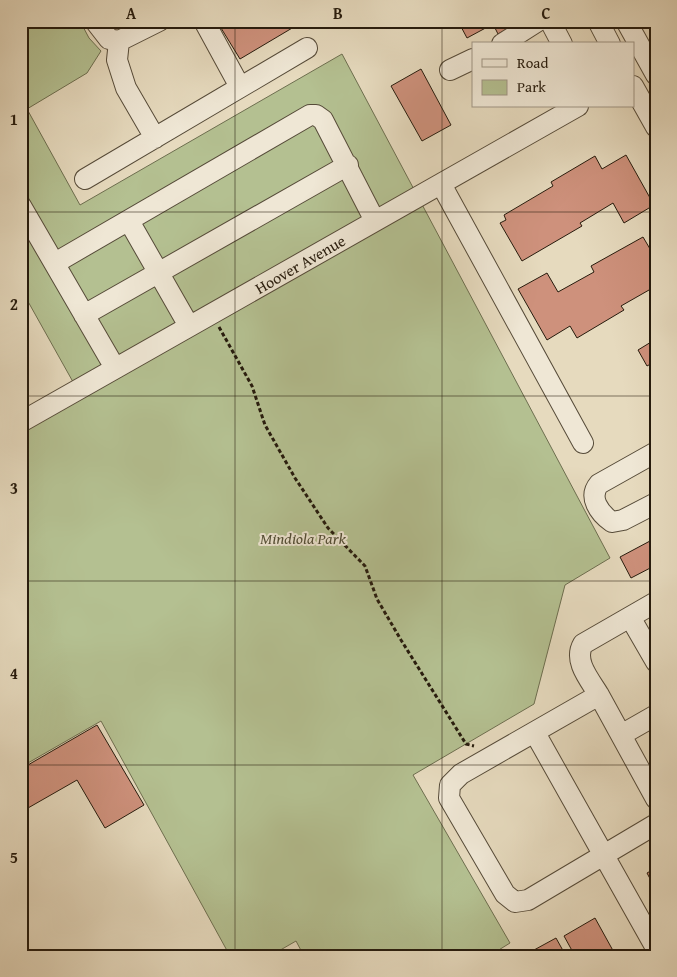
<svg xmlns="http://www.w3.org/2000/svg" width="677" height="977" font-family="'Gentium Book Plus',serif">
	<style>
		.green { fill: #b4c091; stroke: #6d6e4f }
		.building { fill: #ce917c; stroke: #261b0d }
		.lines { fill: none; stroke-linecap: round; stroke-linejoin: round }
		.minor-casing { stroke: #564b39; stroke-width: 22 }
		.path { stroke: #261b0d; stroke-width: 3; stroke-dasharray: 4 2.5; stroke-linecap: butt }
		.minor { stroke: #efe7d5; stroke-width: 20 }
		.grid { fill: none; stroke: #261b0d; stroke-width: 1; stroke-opacity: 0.55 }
		.labels { text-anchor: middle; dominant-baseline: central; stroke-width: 4; stroke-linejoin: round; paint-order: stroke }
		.street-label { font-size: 16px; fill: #261b0d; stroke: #efe7d5 }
		.park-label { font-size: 16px; font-style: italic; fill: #514d35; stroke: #efe7d5 }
		.neatline { fill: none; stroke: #261b0d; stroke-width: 2 }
		.grid-label { font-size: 16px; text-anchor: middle; font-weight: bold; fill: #261b0d }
	</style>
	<rect width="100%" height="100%" fill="#e6dabe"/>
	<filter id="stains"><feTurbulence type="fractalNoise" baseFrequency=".004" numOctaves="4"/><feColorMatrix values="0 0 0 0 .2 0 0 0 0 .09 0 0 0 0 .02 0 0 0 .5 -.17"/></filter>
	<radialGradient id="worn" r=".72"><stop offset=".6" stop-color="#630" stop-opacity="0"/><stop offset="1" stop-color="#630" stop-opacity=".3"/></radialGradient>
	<path class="green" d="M21,21H80L89,38L101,51L87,73L27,109L80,205L342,54L610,558L565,585L534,704L413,775L510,943L489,956H304L296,941L270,956H230L101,721L21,767V433L82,398L21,289Z"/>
	<path class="building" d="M232,21H304L240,59L221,28Z
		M458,21H515L517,24L498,34L493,24L467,38Z
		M421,69L451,125L422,141L391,86Z
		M626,155L654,205L624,223L613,203L580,223L582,226L522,261L500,223L506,220L504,215L553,186L551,182L595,156L602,169Z
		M643,237L656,259V286L621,306L624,310L577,338L570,326L547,340L518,289L547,273L558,292L594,272L591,266Z
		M656,339V361L647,366L638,350Z
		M650,541L656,551V565L631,578L620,557Z
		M97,725L144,805L105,828L77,780L21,812V769Z
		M656,868V890L647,873Z
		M595,918L616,956H575L564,936Z
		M556,938L566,956H523Z"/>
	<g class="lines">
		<defs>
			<path id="minor" d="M95,21L109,39L119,41
				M204,21L240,87
				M550,21L562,44
				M598,21L610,44
				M626,21L656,75
				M119,41L117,60L126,88L155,138
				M119,41L159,21
				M502,44L538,21
				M450,70L473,59
				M633,86L656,127
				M85,179L307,48
				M441,184L583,443
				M21,206L115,368
				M129,221L189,326
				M55,263L310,115H316L323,120L375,221
				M84,315L348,165
				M21,422L578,106
				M656,452L599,484C588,497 599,513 612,522L623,520L656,503
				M630,617L656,662
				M599,695C590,680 573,661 583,644L656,602
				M535,733L656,948
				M621,735L656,715
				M656,799L599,695L461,774L450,785L449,798L505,894L515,902L528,900L656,824"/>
		</defs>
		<use href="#minor" class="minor-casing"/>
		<path class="path" d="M219,327L252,386L265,425L295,478L328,528L365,566L377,599L401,640L466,744L474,746"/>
		<use href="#minor" class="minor"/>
	</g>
	<path class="grid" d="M235,21V956M442,21V956M21,212H656M21,396H656M21,581H656M21,765H656"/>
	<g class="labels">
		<g class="street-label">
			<text transform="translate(300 264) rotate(-30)">Hoover Avenue</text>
		</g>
		<g class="park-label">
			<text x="303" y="538">Mindiola Park</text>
		</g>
	</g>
	<rect width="677" height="977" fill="none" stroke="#e6dabe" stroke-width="55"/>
	<rect x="472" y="42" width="162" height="65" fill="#efe7d5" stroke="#9f9585"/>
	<rect x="482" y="59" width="25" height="8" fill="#efe7d5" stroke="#9f9585"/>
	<text x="517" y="68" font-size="15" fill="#261b0d">Road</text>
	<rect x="482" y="80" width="25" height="15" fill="#b4c091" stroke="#9f9585"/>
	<text x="517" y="92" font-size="15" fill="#261b0d">Park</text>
	<rect x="28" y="28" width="622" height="922" class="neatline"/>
	<g class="grid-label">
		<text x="131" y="19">A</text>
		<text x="338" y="19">B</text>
		<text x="546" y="19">C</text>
		<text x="14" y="125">1</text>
		<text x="14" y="310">2</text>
		<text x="14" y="494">3</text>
		<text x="14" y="679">4</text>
		<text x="14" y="863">5</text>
	</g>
	<rect width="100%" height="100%" filter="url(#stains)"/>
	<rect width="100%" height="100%" fill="url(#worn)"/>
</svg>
